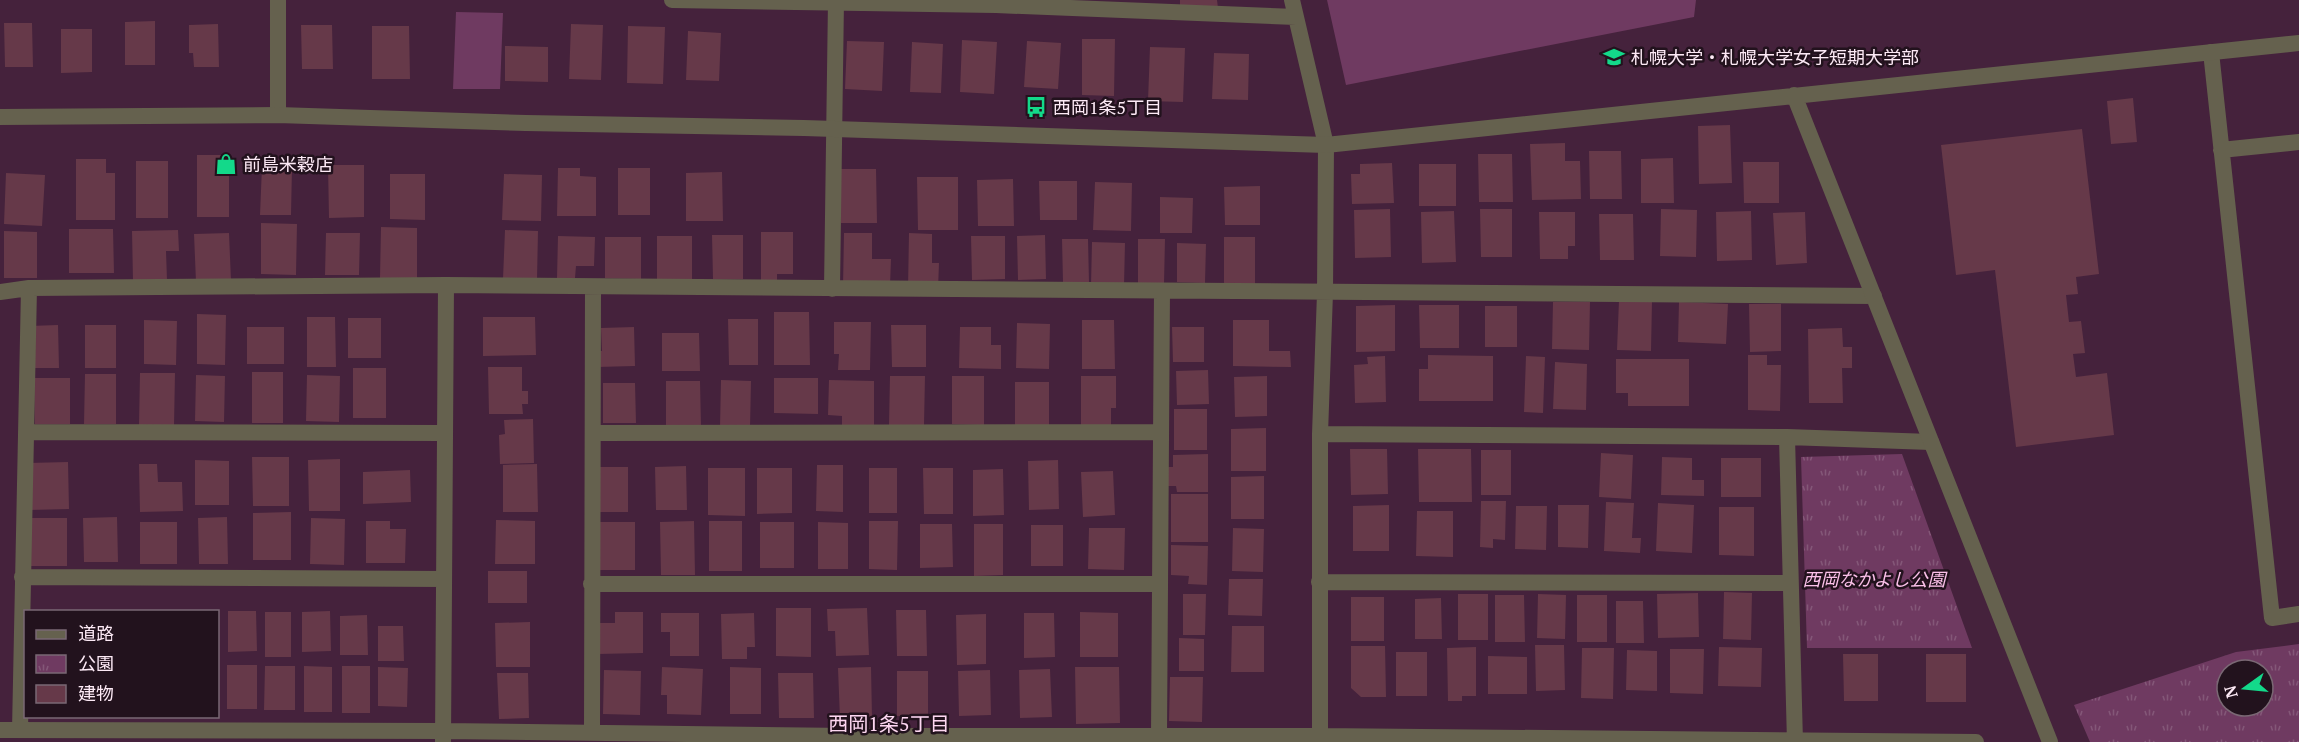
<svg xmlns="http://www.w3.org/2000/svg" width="2299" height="742" font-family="'PT Serif','Noto Sans JP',serif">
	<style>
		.grass { fill: #6f3a61 }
		.park { fill: url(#park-tufts); fill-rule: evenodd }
		.building { fill: #663949 }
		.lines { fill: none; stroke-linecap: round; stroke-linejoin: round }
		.minor { stroke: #65614e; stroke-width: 16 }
		.tertiary { stroke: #65614e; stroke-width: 16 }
		.labels { text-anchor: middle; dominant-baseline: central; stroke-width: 5; stroke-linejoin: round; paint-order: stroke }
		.poi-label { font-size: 18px; fill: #fdeaf6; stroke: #22121d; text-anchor: start }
		.park-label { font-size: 18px; font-style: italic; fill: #fbc0e9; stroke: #22121d }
		.neighbourhood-label { font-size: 20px; fill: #fdd7f1; stroke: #22121d }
	</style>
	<defs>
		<pattern id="park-tufts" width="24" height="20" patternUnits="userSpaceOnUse" patternTransform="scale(1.5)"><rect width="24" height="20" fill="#6f3a61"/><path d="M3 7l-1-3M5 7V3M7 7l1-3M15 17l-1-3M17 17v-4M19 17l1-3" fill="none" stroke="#845778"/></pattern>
	</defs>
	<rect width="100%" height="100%" fill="#45223c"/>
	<path class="grass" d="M1327,0H1696L1694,17L1346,85Z
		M456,12L503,13L500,89H453Z"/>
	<path class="park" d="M1902,454L1972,648H1807L1801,457Z
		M2299,644V742H2090L2074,705L2236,652ZM2227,670H2263V706H2227Z"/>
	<path class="building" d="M1180,0H1217L1218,8L1180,9Z
		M155,21V65H125V22Z
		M4,23H32L33,67H5Z
		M218,24L219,67H194L193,53H189V25Z
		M571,24L603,25L601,80L569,79Z
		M301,25H332L333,69H302Z
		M372,26H409L410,79H372Z
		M628,26L665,27L663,84L627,83Z
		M61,29H92V72L61,73Z
		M688,31L721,33L719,81L686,80Z
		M1082,39H1115L1114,96L1082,95Z
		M962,40L997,42L994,94L960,92Z
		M847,41L884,42L882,91L845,89Z
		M1027,41L1061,43L1058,89L1024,87Z
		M912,42L943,44L941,93L910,92Z
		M505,46L548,47V82L505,81Z
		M1150,47L1185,48L1183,102L1148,101Z
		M1214,53L1249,54L1248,100L1212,99Z
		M2133,98L2137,142L2111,144L2107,101Z
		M1730,125L1732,183L1699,184L1698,126Z
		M2082,129L2099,274L2076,277L2078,294L2066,295L2069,322L2081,321L2085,353L2073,354L2076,377L2107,373L2114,435L2016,447L1995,270L1956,275L1941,145Z
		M1565,143V161H1580L1581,199L1532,200L1530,144Z
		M1589,151H1621L1622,199H1590Z
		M1478,154H1512L1513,202H1479Z
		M197,155H229V217H197Z
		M1673,158L1674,203H1641V159Z
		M76,159H106V173H115V220H76Z
		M136,161H168V218H136Z
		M1743,162H1779V203H1744Z
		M1392,163L1394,203L1352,204L1351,174H1360V164Z
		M1419,164H1456V206H1419Z
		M328,165H364V217L329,218Z
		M262,166L292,167L291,215H260Z
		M558,168H580V176L596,177V216H557Z
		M618,168H650V215H618Z
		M840,169H876L877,223H841Z
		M722,172L723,221H686V173Z
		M6,173L45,175L42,226L4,224Z
		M390,174H425V220L390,219Z
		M504,174L542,175L541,221L502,220Z
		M917,177H958V230H918Z
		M1013,179L1014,226H978L977,180Z
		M1039,181H1077V220H1040Z
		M1095,182L1132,183L1131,231L1093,230Z
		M1260,186V225H1225L1224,187Z
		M1160,197L1193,198L1192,233H1160Z
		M1390,209L1391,257L1355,258L1354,210Z
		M1480,209H1512V257H1481Z
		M1661,209L1697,210L1696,257L1660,256Z
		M1454,211L1456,262L1422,263L1421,212Z
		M1751,211L1752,260L1717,261L1716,212Z
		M1539,212H1575V246H1568V259H1540Z
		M1805,212L1807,263L1776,265L1773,213Z
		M1599,214H1633L1634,260H1600Z
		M261,223L297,224L296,275L261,274Z
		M381,227L417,228V278H380Z
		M69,229H113L114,273H69Z
		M178,230L179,251H166L167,280L133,281L132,231Z
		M505,230L538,231L537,280L503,279Z
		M4,231L37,232V278H4Z
		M761,232H793V274H777V280H761Z
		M229,233L231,281L196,282L194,234Z
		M326,233H360L359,275H325Z
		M844,233H872V259H891L890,286H843Z
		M909,233L932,234V263H939L938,290L908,289Z
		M712,235H743V279H713Z
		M1045,235L1046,279L1018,280L1017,236Z
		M558,236L595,237L594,266H576L575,278H557Z
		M657,236H692V279L657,280Z
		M971,236H1005V279L972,280Z
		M605,237H641V279L605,278Z
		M1224,237H1255V287H1224Z
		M1062,239H1088L1089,282H1063Z
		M1138,239H1165L1164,284H1138Z
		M1092,242L1125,243L1124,286L1091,285Z
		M1177,243L1206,244L1205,283L1177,282Z
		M1619,300L1652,301L1651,351L1617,350Z
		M1553,302H1590L1589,350L1552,349Z
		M1679,302L1728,304L1726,344L1678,342Z
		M1749,304H1781V351L1750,352Z
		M1395,305V351L1356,352V306Z
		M1419,305H1459V348H1420Z
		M1485,306H1517V347H1485Z
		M774,312H809L810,365H774Z
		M197,314L226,315L225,365L197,364Z
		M307,317H335L336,367H307Z
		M483,317H535L536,355L483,356Z
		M348,318H381V358H348Z
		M728,319H758V365H729Z
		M144,320L177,321L176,365L144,364Z
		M1082,320H1114L1115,369H1082Z
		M1233,320H1269V351H1290L1291,367L1233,366Z
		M834,322H871L870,370H838L839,354H834Z
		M1017,323L1050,324L1049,369L1016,368Z
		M58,325L59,368H29V326Z
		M85,325H116V368H85Z
		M891,325H926V367H892Z
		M247,327H284V364H247Z
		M634,327L635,366L597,367L596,351H602L601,328Z
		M960,327H991V345H1001V369L959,368Z
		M1172,327H1204V362H1173Z
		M1842,328L1843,347H1852V368H1842L1843,403H1809L1808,329Z
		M662,333H699L700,371H662Z
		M1428,355L1493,356V401H1419V369H1428Z
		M1748,355H1767V365H1781L1780,411L1748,410Z
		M1385,356L1386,402L1355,403L1354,365L1368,364L1367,357Z
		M1526,356L1545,357L1543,413L1524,412Z
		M1616,359H1689V406H1628V393H1616Z
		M1555,362L1587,364L1586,410L1553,409Z
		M488,367H522V391H528V404H522L523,414H489Z
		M353,368H386V418H353Z
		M1208,370L1209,404L1177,405L1176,371Z
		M252,372H283V423H252Z
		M140,373H175L174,426H139Z
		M85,374H116V424H84Z
		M196,375L225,376L224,422L195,421Z
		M307,375L340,376L339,422L306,421Z
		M890,376H925L924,425H889Z
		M952,376H984V425L952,424Z
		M1081,376H1116V408H1111V425H1081Z
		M1267,376V416L1235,417L1234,377Z
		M34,378H70V424H35Z
		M774,378H818V414L774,413Z
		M721,380L751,381L750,428L720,427Z
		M829,380L874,381V426H842V416L828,415Z
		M666,381H700L701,427H666Z
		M1015,382H1049V427H1015Z
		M603,383H635L636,423H603Z
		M1174,409H1207V450H1174Z
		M533,419L534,463L500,464L499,435L505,434L504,420Z
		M1266,428V471H1231V429Z
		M1350,449H1387L1388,494L1351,495Z
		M1418,449H1471L1472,502H1419Z
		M1481,450H1511V495H1481Z
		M1601,453L1633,455L1631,499L1599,497Z
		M1208,454V492H1177L1176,486H1166V467H1173V455Z
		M252,457H289V506H253Z
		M1662,457L1692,458V480H1704V496L1661,495Z
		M1721,458H1761V497H1721Z
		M340,459V511H309L308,460Z
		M195,460L229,461V505H195Z
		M1058,460L1059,509L1029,510L1028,461Z
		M68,462L69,509L29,510L28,463Z
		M139,464H157L158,482H182L183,511L140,512Z
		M537,464L538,512H503V465Z
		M817,465H843V512L816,511Z
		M686,466L687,510H656L655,467Z
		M599,467H628V512H598Z
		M708,468H745V516L708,515Z
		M757,468H792V513L757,514Z
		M869,468H897V513H869Z
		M923,468H953V514H924Z
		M1003,469L1004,515L973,516V470Z
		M410,470L411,502L363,504V472Z
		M1113,471L1115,515L1083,517L1081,472Z
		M1264,476V519H1231V477Z
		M1171,494H1208V542H1171Z
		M1481,501H1506L1505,540L1493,539V548L1480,547Z
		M1606,502L1634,503L1632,538H1641L1640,553L1604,551Z
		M1658,503L1694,505L1692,553L1656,551Z
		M1389,505V551H1353V506Z
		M1558,505H1589L1588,548L1558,547Z
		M1516,506H1547L1546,550L1515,549Z
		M1719,507H1754V556L1719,555Z
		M1417,511H1453V557L1416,556Z
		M291,512V560H253V513Z
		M117,517L118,562H84L83,518Z
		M227,517L228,564H199L198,518Z
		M29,518H67V566H29Z
		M311,518L345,519L344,565L310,564Z
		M496,520L535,521V564H495Z
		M366,521H390V529H406L405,563H366Z
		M694,521L695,575H661L660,522Z
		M709,521H742V571H709Z
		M869,521H898L897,570L869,569Z
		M140,522H177V564H140Z
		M600,522H635V570H600Z
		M760,522H794V568H760Z
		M818,522L848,523V569H818Z
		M920,524H952L953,567L920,568Z
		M974,524H1003V575L974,576Z
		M1031,525H1063V566H1031Z
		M1089,528H1125L1124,570L1088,569Z
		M1233,528L1264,529L1263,572L1232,571Z
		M1171,545L1208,546L1207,585L1188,584L1189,576L1171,575Z
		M488,571H527V603H488Z
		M1229,579H1263L1262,616L1228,615Z
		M1724,592L1752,593L1751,640L1723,639Z
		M1698,593L1699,637L1658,638L1657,594Z
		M1183,594H1206L1205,635H1183Z
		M1458,594H1488V640H1458Z
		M1538,594L1566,595L1565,639L1537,638Z
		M1495,595H1524L1525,642H1495Z
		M1577,595H1607V642H1577Z
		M1351,597H1384V641H1351Z
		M1441,598L1442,639H1415V599Z
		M1616,601H1643L1644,643H1616Z
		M776,608H811V657L776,656Z
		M867,608L869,655L836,656L835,631H828L827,609Z
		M896,610H926L927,656H897Z
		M228,611H256L257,651L228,652Z
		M330,611L331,651L302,652V612Z
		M265,612H291V657H265Z
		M615,612H643V653L598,654V623H615Z
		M1080,612L1118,613V657H1080Z
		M661,613H699V656H670V632H661Z
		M754,613L755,647H747V659H722L721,614Z
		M1024,613H1054L1055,657L1024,658Z
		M986,614V664L957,665L956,615Z
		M367,615L368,655H340V616Z
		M530,622V667H496L495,623Z
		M378,626H403L404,661H378Z
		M1232,626H1264V672H1231Z
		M1179,638L1204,639V671H1179Z
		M1535,645H1564L1565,690L1536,691Z
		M1351,646H1385L1386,697H1361L1351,688Z
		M1476,647V696H1462V701H1448L1447,648Z
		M1719,647L1762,648L1761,687L1718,686Z
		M1582,648H1614L1613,699L1581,698Z
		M1670,649H1704L1703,694L1670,693Z
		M1627,650L1657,651V691L1626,690Z
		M1396,652H1427V696H1396Z
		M1843,654H1878V701H1844Z
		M1926,654H1966V702H1926Z
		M1488,656L1527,657V694H1488Z
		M227,665H257V709H227Z
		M265,666H295V710H264Z
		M304,666L332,667V712H304Z
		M342,666H370V713H342Z
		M378,667L408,668L407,707L378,706Z
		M662,667L703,669L701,715L667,714V695H661Z
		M730,667L761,668V714H730Z
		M871,667L872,718L840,719L838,668Z
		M1075,667H1119L1120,723L1076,724Z
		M1050,669L1052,717L1020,718L1019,670Z
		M604,670L641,671L640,715L603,714Z
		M990,670L991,715L959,716L958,671Z
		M897,671H928V716H897Z
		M497,673H528L529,718L499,719Z
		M778,673H813L814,718H779Z
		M1170,677H1203L1202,722L1169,721Z"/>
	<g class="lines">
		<path class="minor" d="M672,0L996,5L1296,17
			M1292,0L1326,145L1325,293L1320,434V742
			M2211,52L2272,618L2299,614
			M278,115V0
			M2221,150L2299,142
			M832,289L836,0
			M0,292L29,288L446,285L1874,296
			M26,432L445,433
			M593,433L1160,432
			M1320,434L1787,437L1931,442
			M1787,437L1795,742
			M22,577L444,579
			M1319,582L1790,583
			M591,584H1158
			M0,730L443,731L848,736H1320L1976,742
			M20,730L29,288
			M592,733L593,287
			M1159,736L1162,291
			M443,741L446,285"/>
		<path class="tertiary" d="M1794,95L2050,742
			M0,117L278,115L526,123L804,128L1326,145L2299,43"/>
	</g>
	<defs>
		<symbol id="university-bare" viewBox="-9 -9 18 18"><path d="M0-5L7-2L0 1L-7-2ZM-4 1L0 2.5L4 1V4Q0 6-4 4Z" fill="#13d98a" stroke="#22121d" stroke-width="2.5" paint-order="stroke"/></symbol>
		<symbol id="bus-bare" viewBox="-9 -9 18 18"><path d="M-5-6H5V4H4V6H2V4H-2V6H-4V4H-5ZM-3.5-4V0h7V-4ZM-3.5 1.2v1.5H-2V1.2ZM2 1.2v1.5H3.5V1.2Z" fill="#13d98a" stroke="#22121d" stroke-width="2.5" paint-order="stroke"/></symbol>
		<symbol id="shop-bare" viewBox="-9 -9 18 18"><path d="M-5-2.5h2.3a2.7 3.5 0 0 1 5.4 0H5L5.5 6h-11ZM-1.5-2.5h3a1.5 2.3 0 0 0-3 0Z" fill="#13d98a" stroke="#22121d" stroke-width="2.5" paint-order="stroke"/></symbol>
	</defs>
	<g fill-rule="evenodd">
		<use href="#university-bare" x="1599" y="42" width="30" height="30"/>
		<use href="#bus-bare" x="1021" y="92" width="30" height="30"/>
		<use href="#shop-bare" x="211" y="149" width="30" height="30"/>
	</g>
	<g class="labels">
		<g class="poi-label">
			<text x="1631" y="57">札幌大学・札幌大学女子短期大学部</text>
			<text x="1053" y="107">西岡1条5丁目</text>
			<text x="243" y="164">前島米穀店</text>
		</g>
		<g class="park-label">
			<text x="1874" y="579">西岡なかよし公園</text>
		</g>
		<g class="neighbourhood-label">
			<text x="889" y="723">西岡1条5丁目</text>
		</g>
	</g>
	<rect x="24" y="610" width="195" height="108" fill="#22121d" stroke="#7a6874" stroke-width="1.5"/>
	<rect x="36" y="630" width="30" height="9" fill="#65614e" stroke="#7a6874" stroke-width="1.5"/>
	<text x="78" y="640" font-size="18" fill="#fdeaf6">道路</text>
	<rect x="36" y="655" width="30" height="18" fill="url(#park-tufts)" stroke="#7a6874" stroke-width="1.5"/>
	<text x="78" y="670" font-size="18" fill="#fdeaf6">公園</text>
	<rect x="36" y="685" width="30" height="18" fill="#663949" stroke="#7a6874" stroke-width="1.5"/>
	<text x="78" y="700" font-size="18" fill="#fdeaf6">建物</text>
	<g transform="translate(2245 688) rotate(255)"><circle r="28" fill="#22121d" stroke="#7a6874" stroke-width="1.5"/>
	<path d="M0-4.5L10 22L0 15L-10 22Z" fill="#13d98a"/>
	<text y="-9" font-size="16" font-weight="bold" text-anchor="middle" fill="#fdeaf6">N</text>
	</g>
</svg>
